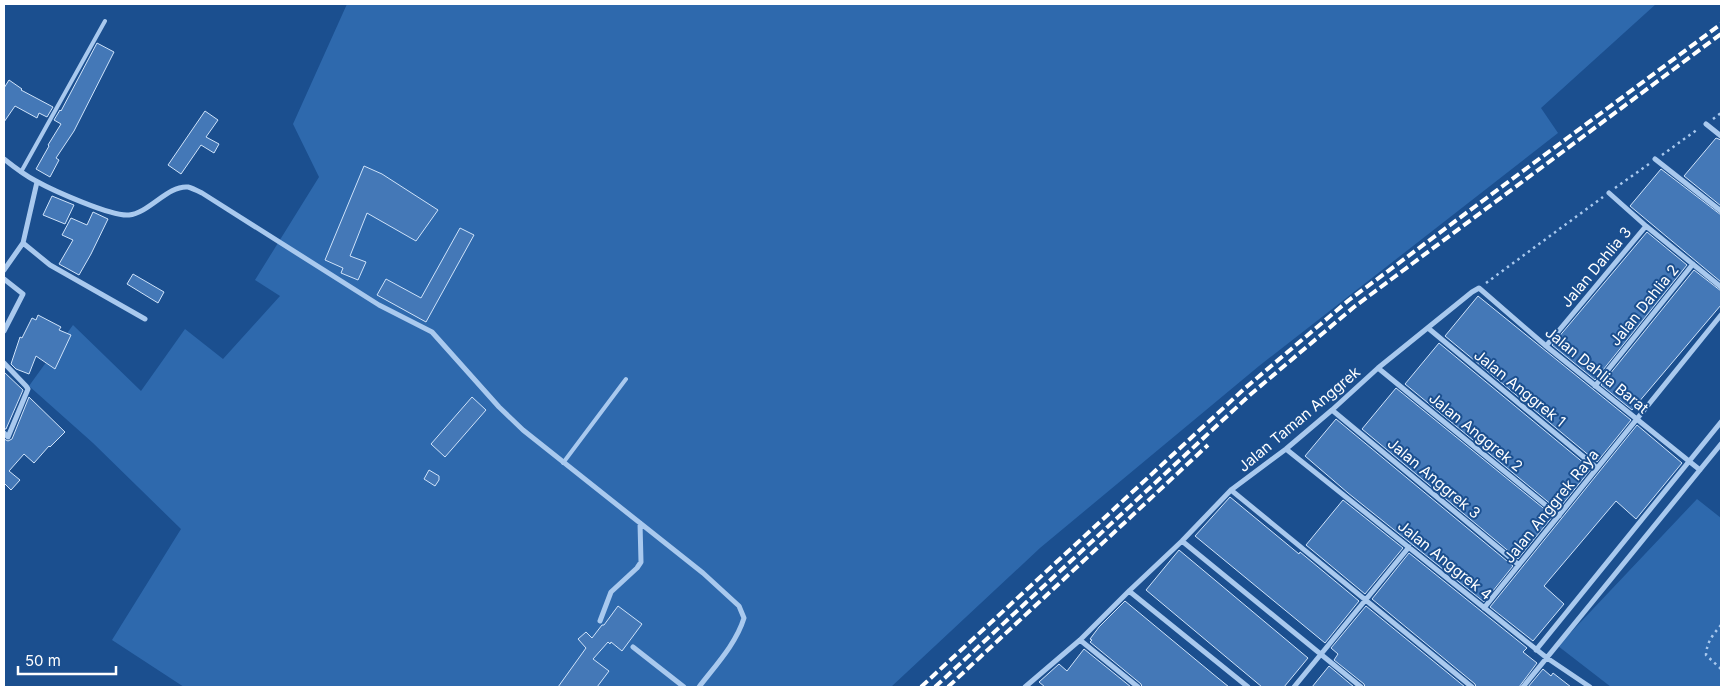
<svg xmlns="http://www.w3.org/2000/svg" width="1725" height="691" font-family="Inter,sans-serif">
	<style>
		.green { fill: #2e69ad }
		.building { fill: #4478b7; stroke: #cfe3fa }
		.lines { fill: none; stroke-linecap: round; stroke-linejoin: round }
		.path { stroke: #a9c9ee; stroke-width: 2.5; stroke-dasharray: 2.5 4; stroke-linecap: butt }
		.service { stroke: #a9c9ee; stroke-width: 4 }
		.minor { stroke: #a9c9ee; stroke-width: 5 }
		.rail { stroke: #fff; stroke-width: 4; stroke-dasharray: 9 4; stroke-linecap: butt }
		.labels { text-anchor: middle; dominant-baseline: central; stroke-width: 4; stroke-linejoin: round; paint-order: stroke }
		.street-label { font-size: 15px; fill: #fff; stroke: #1b4f8f }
	</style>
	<rect width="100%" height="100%" fill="#1b4f8f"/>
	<path class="green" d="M347,4H1656L1541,108L1558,133L1259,366L1040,548L891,687H184L112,640L181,529L93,443L29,386L73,325L141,391L185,329L223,359L280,296L255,280L319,177L293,124Z
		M1697,499L1721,518V687H1611L1558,646Z"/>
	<path class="building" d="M97,43L114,52L74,131L56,158L59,160L50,177L36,169L49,146L48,145L61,124L54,120L60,110L61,111Z
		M9,80L22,89L21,90L53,107L47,117L39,113L37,118L15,106L4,122V88Z
		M205,111L218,120L206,137L219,144L214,153L201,145L181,174L168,165Z
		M1716,138L1721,140V206L1684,176Z
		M364,166L382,174L438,210L416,241L367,213L350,256L366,262L358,280L341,273L343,268L325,260Z
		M1661,169L1721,215V282L1630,206Z
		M52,196L74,205L65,224L43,215Z
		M93,212L108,219L91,254L79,275L59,264L73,240L62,235L71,218L87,225Z
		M460,228L474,235L426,322L377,295L386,279L421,298Z
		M1647,232L1687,265L1595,380L1552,345Z
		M1694,270L1721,291V305L1632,410L1601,385Z
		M133,274L164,292L158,303L127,284Z
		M1478,296L1631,420L1597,462L1445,336Z
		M38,315L61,327L59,330L71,335L55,369L36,356L29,374L16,369L11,364L20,337L22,338L32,318L36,320Z
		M1439,343L1591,469L1558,510L1405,384Z
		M4,372L23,390L6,429H4Z
		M1396,388L1553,516L1518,559L1362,429Z
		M29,397L65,432L50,447L49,446L34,463L24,454L9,471L20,480L11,490L4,483V439L8,441L12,439Z
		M472,397L486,410L445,457L431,444Z
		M1336,419L1513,566L1484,602L1348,493L1305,456Z
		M1637,425L1682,463L1636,519L1616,501L1544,586L1564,604L1533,641L1490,607Z
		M429,470L439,476V480L435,486L424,479Z
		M1230,497L1299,554L1300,552L1359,601L1325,643L1195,536Z
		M1343,500L1403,548L1365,594L1306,545Z
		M1179,550L1308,658L1284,687H1262L1146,590Z
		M1409,553L1527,648L1523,652L1537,663L1519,687H1476L1475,684L1372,599Z
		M1125,601L1213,674L1229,687H1142L1141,684L1090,642L1092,640L1090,639L1099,627Z
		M618,606L642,624L622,651L611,642L610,644L608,642L593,659L609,671L597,687H558L586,648L578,639L586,632L592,638L602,625H604Z
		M1366,606L1465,687H1365L1364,684L1334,660L1338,654L1331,648Z
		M1084,649L1131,687H1045L1039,682L1059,664L1067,671Z
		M1329,666L1354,687H1312Z
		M1543,669L1551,676L1553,673L1571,687H1528Z"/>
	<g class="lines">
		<path class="path" d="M1713,119L1721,113
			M1662,155L1698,129
			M1615,188L1649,164
			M1486,283L1603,197
			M1721,625C1713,635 1707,641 1706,655L1721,669"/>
		<path class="service" d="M21,172L105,21
			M563,463L626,379"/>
		<path class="minor" d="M1706,124L1721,136
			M4,159C14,167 24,175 36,181C52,190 112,217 129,215C149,213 168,185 188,187C192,188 198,191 202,193L379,305L432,332L499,407L523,430L703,573L739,606L744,618C736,644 715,666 699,687
			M1655,159L1721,211
			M1609,193L1646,226L1721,287
			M23,243L50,265L145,319
			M4,270L23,243L37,182
			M4,279L23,294L4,331
			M1428,328L1597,468
			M1546,346L1646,226
			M4,363L26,386L28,389L8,437L4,433
			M1378,368L1559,516
			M1595,386L1693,264
			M1332,410L1519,565
			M1286,449L1547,658L1590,687
			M1231,490L1472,687
			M1182,541L1361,687
			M1129,591L1248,687
			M1484,608L1721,315
			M600,621L611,592L637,568L641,562L640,523
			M1080,640L1138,687
			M633,647L684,687
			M1536,650L1721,422
			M1025,687L1080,640L1129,591L1182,541L1231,490L1286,449L1332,410L1378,368L1472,292L1479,288L1546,346L1700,470
			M1294,687L1409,547
			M1523,687L1721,444"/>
		<path class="rail" d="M921,687L1244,389L1349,300L1721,24
			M935,687L1251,394L1354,307L1721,34
			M948,687L1208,445"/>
	</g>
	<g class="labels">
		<g class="street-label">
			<text transform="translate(1596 267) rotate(-50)">Jalan Dahlia 3</text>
			<text transform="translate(1644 305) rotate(-51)">Jalan Dahlia 2</text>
			<text transform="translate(1597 370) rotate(39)">Jalan Dahlia Barat</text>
			<text transform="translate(1520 388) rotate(39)">Jalan Anggrek 1</text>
			<text transform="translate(1299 419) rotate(-40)">Jalan Taman Anggrek</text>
			<text transform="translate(1476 432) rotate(39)">Jalan Anggrek 2</text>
			<text transform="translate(1434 478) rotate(40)">Jalan Anggrek 3</text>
			<text transform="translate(1551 506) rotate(-51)">Jalan Anggrek Raya</text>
			<text transform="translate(1445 560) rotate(39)">Jalan Anggrek 4</text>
		</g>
	</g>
	<rect width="1725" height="691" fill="none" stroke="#ffffff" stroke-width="10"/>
	<path d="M18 666v8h98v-8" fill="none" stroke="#ffffff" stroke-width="2.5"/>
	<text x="25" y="666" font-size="15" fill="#ffffff" stroke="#1b4f8f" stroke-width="4" paint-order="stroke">50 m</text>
</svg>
